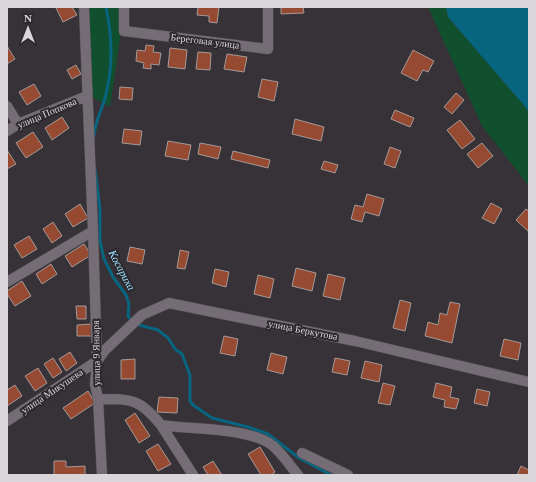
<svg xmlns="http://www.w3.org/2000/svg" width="536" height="482" font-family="'Times New Roman',serif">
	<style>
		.green { fill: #11502e }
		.water { fill: #08657f }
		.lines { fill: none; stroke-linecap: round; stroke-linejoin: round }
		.stream { stroke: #08657f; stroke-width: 3 }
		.building { fill: #964a32; stroke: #a59a97 }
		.minor-casing { stroke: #524e53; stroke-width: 11 }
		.minor { stroke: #746d75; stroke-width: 10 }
		.labels { text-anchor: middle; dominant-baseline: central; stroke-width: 4; stroke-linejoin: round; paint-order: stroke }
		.street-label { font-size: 10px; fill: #d9d5d9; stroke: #2d282e }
		.water-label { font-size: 11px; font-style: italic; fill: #98e2fe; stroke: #2d282e }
	</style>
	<rect width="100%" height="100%" fill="#373138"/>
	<path class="green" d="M86,7H122L121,32L110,107L89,95Z
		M428,7H446L448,17L527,109L529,115V186L482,126Z"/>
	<path class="water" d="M446,7H529V115L527,109L448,17Z"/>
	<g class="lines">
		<path class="stream" d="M94,136C95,120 103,109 106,94C113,66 112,35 106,7
			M95,169L100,209V241L104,259L113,277L126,295L129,304L128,316L131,320L139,325L158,330L168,338L175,349L182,354L190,375V401L193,405L212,418L248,427L268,434L299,458L331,475"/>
	</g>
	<path class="building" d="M58,7H72L77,15L63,22L56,8Z
		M198,7H219L217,23L209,22V16L197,15Z
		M281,7H303L304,13L281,14Z
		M146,45L154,46L153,52L161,53L159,65L151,64V69L143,68L144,63L136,61L137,50L145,51Z
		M7,46L15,59L7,64Z
		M170,48L187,50L185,69L168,67Z
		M413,50L434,61L428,72L423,70L417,81L401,73Z
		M198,52L211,53L210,70L196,69Z
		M227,54L247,57L244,72L224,69Z
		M76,65L81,74L72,79L67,70Z
		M262,79L278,82L274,101L258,97Z
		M34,84L41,96L27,105L19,92Z
		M120,87L133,88L132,100L119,99Z
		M456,93L464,100L452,114L444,107Z
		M395,110L414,118L410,127L391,119Z
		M62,117L69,128L52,140L45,128Z
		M295,119L324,127L321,141L292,134Z
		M460,120L475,139L462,149L447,130Z
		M124,129L142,131L140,145L122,143Z
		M33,132L43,147L26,158L16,143Z
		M168,141L191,145L188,160L165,156Z
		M200,143L221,147L218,159L198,154Z
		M482,143L493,156L478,168L467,154Z
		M390,147L401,151L395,168L384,164Z
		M7,150L16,164L7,169Z
		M233,151L270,160L268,168L231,159Z
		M324,161L338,165L335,173L321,169Z
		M367,194L384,199L379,216L365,212L362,222L351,219L355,205L363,207Z
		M491,203L502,209L494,224L482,218Z
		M80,204L88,218L73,227L65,214Z
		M526,209L529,211V232L516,220Z
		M53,222L62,236L52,243L43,229Z
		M29,236L37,249L22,258L14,245Z
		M84,244L91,255L72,267L65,256Z
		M130,247L145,250L142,264L127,261Z
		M180,250L189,252L185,269L177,268Z
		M51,264L57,274L42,284L36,274Z
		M296,268L316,273L312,291L292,286Z
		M215,269L229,272L226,287L212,283Z
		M328,274L345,278L340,300L323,296Z
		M258,275L274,279L270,298L254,294Z
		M22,281L31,296L15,306L7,294V291Z
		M400,300L411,303L405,331L393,328Z
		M450,302L460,304L452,343L425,336L428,322L438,325L440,313L447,315Z
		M76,306H86V319H77Z
		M91,324L92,336H77V325Z
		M224,336L238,339L235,356L220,353Z
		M504,339L521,343L518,360L500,356Z
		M70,352L77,363L66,371L59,359Z
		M271,353L287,357L283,374L267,370Z
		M53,358L62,372L53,378L44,364Z
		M335,358L350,361L347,375L332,372Z
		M135,359V379H121V360Z
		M365,361L382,365L379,382L361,378Z
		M38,368L47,383L35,391L25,376Z
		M383,383L395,386L390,405L378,403Z
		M436,383L452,387L450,397L459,399L456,409L444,407L445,400L433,397Z
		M15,385L22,396L7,406V390Z
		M477,389L490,392L487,406L474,403Z
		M88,391L95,403L71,419L63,408Z
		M159,397L178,398L177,413L157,412Z
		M135,413L150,436L139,443L125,420Z
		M158,444L171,464L158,471L146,451Z
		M260,447L275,472L271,475H261L248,454Z
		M54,461H66V467L85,466V475H54Z
		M213,461L222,475H208L203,467Z
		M521,466L529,470V475H517Z"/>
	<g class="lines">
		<defs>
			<path id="minor" d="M84,7L93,231L97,361L95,384L98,399L102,475
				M124,7V31L268,49V7
				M7,106L18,124
				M7,131L18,124L87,96
				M7,282L93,231
				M98,399C131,399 139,398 161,425C192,430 247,427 272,445C282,453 290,466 298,475
				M7,421L97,361L105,350L142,315L169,303L355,341L529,382
				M161,425L193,475
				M302,453L348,475"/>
		</defs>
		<use href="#minor" class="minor-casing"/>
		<use href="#minor" class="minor"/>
	</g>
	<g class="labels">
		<g class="street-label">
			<text transform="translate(205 41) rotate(7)">Береговая улица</text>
			<text transform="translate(47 113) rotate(-23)">улица Попкова</text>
			<text transform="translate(303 330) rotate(11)">улица Беркутова</text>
			<text transform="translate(96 353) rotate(-91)">улица 9 Января</text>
			<text transform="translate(52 391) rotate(-34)">улица Микушева</text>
		</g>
		<g class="water-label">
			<text transform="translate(122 270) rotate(62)">Косариха</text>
		</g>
	</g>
	<rect width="536" height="482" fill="none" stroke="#d9d5d9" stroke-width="16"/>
	<g transform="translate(28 28)" stroke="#2d282e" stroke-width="3" paint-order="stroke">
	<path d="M0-3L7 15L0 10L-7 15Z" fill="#d9d5d9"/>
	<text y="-6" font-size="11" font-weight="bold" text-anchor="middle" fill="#d9d5d9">N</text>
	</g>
</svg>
